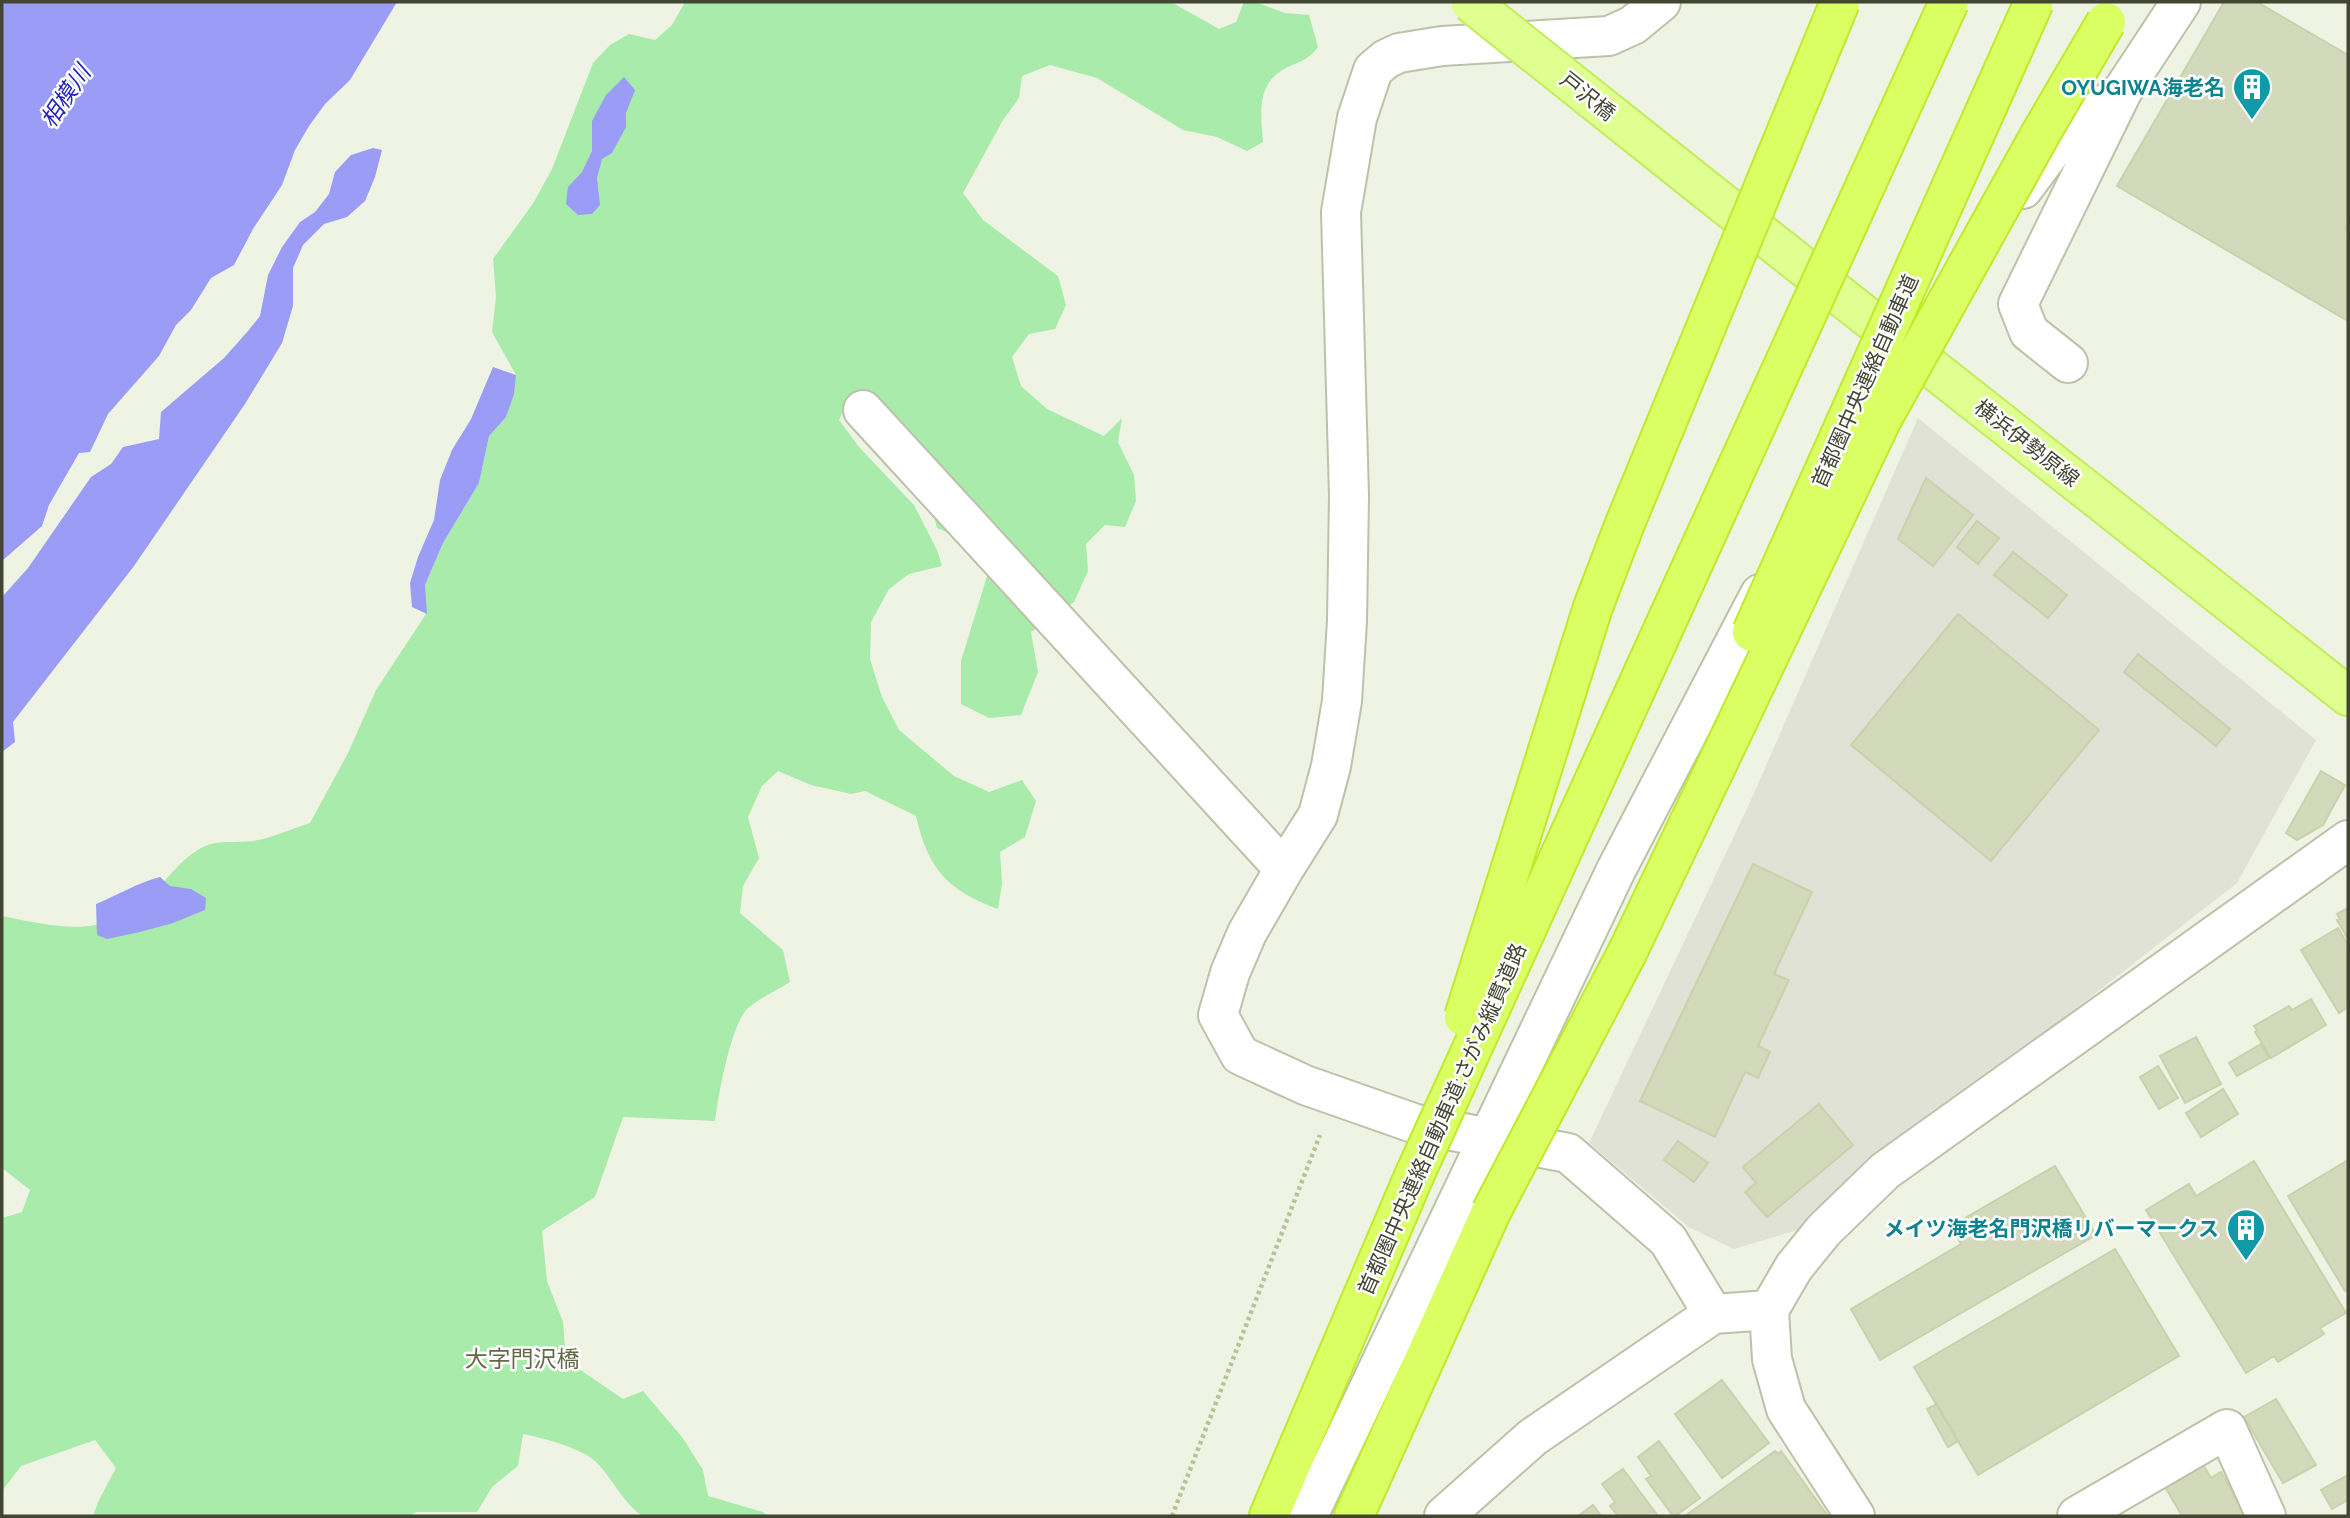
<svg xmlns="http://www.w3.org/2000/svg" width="2350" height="1518" font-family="Raleway,'Noto Sans JP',sans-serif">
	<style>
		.industrial { fill: #e1e2d6 }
		.green { fill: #a9ebab }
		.water { fill: #9b9cf5 }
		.building { fill: #d3d9bb; stroke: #cad1ab; stroke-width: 2 }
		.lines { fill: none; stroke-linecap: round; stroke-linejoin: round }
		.minor-casing { stroke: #bcc2a9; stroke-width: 42 }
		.major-casing { stroke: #c3ec59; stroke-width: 42 }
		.highway-casing { stroke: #c0e929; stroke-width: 42 }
		.path { stroke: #b8c296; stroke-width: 4.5; stroke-dasharray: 3.5 3.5; stroke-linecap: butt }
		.minor { stroke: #fff; stroke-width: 38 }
		.major { stroke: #dfff91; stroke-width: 38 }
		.highway { stroke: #d9ff63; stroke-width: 38 }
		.major-bridge-casing { stroke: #c3ec59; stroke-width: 42; stroke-linecap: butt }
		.highway-bridge-casing { stroke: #c0e929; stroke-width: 42; stroke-linecap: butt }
		.major-bridge { stroke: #dfff91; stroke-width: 38 }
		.highway-bridge { stroke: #d9ff63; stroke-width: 38 }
		.labels { text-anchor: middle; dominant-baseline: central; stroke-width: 5; stroke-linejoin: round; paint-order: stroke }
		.culture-label { font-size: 21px; font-weight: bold; fill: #0d838f; stroke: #fff; text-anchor: end }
		.street-label { font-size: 21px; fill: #424633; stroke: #fff }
		.water-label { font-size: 23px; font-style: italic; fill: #2525b9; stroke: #fff }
		.neighbourhood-label { font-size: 23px; fill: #64694a; stroke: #fff }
	</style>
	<rect width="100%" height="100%" fill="#eff3e4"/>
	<path class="industrial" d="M1918,418L2316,740L2237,883L2029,1045L1801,1229L1734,1249L1690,1228L1589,1143L1751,800Z"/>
	<path class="green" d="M685,2H1171L1219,29L1236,22L1244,2H1255L1285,13L1309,15L1318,47C1306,63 1297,61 1281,71C1256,87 1261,116 1263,142L1247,151L1217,137L1183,130L1097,78L1050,65L1022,76L1019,98L1003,120L963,193L983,220L1058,276L1066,305L1055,329L1029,334L1012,357L1021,386L1047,409L1104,436L1122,418L1118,442L1134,475L1136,501L1125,527L1105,525L1086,544L1088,571L1074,602L1031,632L1038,672L1021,715L989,718L961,704V661L991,563L978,545L937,528L930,500L949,485L943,468L907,433L880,402L850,395L839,420L859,447L914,505L937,550L942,566L909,574L889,589L871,622L870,659L882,697L899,730L954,776L989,792L1022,780L1036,801L1025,837L1000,852L1002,884L998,909C947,890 928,869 916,816L865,791L851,794L811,785L778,771L762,786L748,817L759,858L743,886L740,913L783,950L790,982C777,990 760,998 748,1008C731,1023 718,1097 715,1121L623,1117L595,1197L542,1231L547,1281L563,1322L566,1360L623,1399L643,1391L682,1437L703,1470L708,1496L763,1512L768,1516H642C624,1503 614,1482 599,1465C586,1449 543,1438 523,1434L518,1466L492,1487L477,1512H416L409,1516H93L99,1500L116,1468L95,1440L21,1466L2,1491V1218L22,1212L30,1190L2,1168V916C58,927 103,940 149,897C168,880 180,858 205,846C218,840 238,843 253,841C272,838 291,829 310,823L348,753L376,690L426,614L425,585L443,543L479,483L489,435L506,417L516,375L492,332L496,297L493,259L534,202L552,169L593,63L610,45L629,34L655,40L672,25Z"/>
	<path class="water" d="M2,2H397L350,80L325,104L309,126L295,150L282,185L253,229L234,265L211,278L191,310L176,325L159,356L108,414L90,452L79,453L49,505L42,526L2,561Z
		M624,77L635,90L626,113V127L612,153L602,159L597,178L600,205L592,214L578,215L566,204L568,187L582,172L592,151V121L606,95Z
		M373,148L382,150L375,177L365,201L347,217L324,224L303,245L293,268V306L282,343L245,404L134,566L13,722L15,742L2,752V597L28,568L91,477L111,464L123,447L159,439L161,412L224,358L248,331L260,316L268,275L282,247L300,222L315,212L329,194L335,172L351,155Z
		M493,367L516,375L514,394L506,417L489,436L479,483L443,543L425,585L427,614L412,607L410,583L418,557L434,520L440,480L452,450L471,419Z
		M160,877L170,886L191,889L206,898L205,910L173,923L140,932L107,939L97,935L96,904C118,895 137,883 160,877Z"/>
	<path class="building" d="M2224,2H2257L2348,55V223L2345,229L2348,232V321L2117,186Z
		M1926,478L1973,515L1933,566L1898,539Z
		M1977,521L1999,538L1978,564L1957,547Z
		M2013,552L2067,595L2048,618L1994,575Z
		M1958,614L2099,730L1991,861L1851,745Z
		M2138,654L2230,729L2216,746L2124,672Z
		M2321,771L2345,785L2323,825L2297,840L2286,833Z
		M1753,864L1812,892L1774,974L1789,980L1758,1046L1770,1052L1758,1078L1745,1072L1715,1137L1640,1101Z
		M2348,908V939L2337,920L2340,919L2337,914Z
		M2338,928L2348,945V1007L2339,1013L2301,950Z
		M2311,999L2326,1025L2271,1058L2255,1032L2257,1030L2254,1026L2289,1006L2292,1010Z
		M2196,1037L2221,1084L2185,1103L2160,1056Z
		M2261,1044L2269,1058L2237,1076L2229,1063Z
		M2158,1066L2178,1098L2159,1109L2140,1077Z
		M2223,1089L2238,1114L2201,1137L2186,1113Z
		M1819,1104L1853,1145L1767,1217L1745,1192L1756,1183L1743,1167Z
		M1678,1141L1708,1163L1694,1182L1664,1160Z
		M2348,1160V1289L2345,1291L2288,1196Z
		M2254,1161L2346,1313L2320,1328L2324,1334L2278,1362L2274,1356L2246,1373L2146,1210L2189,1184L2196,1196Z
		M2055,1166L2096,1235L1880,1360L1851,1309L1961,1244L1951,1226Z
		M2115,1249L2179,1356L1978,1475L1914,1367Z
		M1722,1380L1769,1443L1722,1478L1675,1414Z
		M2276,1399L2316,1465L2283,1483L2244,1417Z
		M1937,1404L1958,1441L1948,1447L1927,1409Z
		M1659,1441L1700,1498L1675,1516H1673L1646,1479L1651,1476L1638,1457Z
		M1775,1451L1778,1454L1781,1451L1828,1516H1685Z
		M2202,1463L2211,1478L2221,1472L2246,1516H2182L2164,1485Z
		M1623,1469L1658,1516H1618L1610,1506L1615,1502L1602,1484Z
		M2348,1475V1500L2332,1509L2321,1490Z
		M1593,1505L1601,1516H1578Z"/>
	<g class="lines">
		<defs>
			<path id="minor" d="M2023,189L2052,150L2123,90
				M2068,363L2029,332L2018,304L2123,90L2181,2
				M863,410L1284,869L1318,815L1331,766L1342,701L1347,621L1349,496L1341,212L1357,118L1373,70L1386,59L1399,53L1442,46L1609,36L1633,25L1661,2
				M1284,869L1247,933L1230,973L1218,1015L1240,1055L1305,1085L1416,1124L1568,1153L1668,1240L1713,1314L1769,1310
				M1308,1516L1616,870L1760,594
				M1444,1516L1533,1437L1713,1314
				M1855,1516L1786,1409L1772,1359L1769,1310L1794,1267L1824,1230L1885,1171L2348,840
				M2077,1516L2227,1429L2266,1516"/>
			<path id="major" d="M1706,190L2348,696"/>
			<path id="highway" d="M1269,1516L1414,1176
				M1354,1516L1491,1212"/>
		</defs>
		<use href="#minor" class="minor-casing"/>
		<use href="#major" class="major-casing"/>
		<use href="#highway" class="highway-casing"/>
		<path class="path" d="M1172,1516L1320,1135"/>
		<use href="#minor" class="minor"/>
		<use href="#major" class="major"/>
		<use href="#highway" class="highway"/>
		<defs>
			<path id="major-bridge" d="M1470,2L1706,190"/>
			<path id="highway-bridge" d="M1752,632L2034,2
				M1464,1017L1593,607L1624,526L1840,2
				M1414,1176L1949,2
				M1491,1212L1627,953L1882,419L2041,133L2106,22"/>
		</defs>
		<use href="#major-bridge" class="major-bridge-casing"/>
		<use href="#highway-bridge" class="highway-bridge-casing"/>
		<use href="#major-bridge" class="major-bridge"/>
		<use href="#highway-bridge" class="highway-bridge"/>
	</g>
	<defs>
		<symbol id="building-pin" viewBox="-11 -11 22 30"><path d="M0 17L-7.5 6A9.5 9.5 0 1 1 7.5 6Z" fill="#0f9aa8" stroke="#fff"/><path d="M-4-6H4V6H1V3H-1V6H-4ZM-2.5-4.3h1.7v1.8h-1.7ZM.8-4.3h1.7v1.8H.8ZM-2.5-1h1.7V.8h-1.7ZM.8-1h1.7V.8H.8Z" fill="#fff"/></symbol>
	</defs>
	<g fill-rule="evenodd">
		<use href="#building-pin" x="2230" y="65" width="44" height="60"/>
		<use href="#building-pin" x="2224" y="1206" width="44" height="60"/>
	</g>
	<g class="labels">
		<g class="culture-label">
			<text x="2225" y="87">OYUGIWA海老名</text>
			<text x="2219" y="1228">メイツ海老名門沢橋リバーマークス</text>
		</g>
		<g class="street-label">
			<text transform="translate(1588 96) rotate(39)">戸沢橋</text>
			<text transform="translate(1865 381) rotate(-66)">首都圏中央連絡自動車道</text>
			<text transform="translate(2027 443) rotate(38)">横浜伊勢原線</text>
			<text transform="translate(1442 1119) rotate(-66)">首都圏中央連絡自動車道;さがみ縦貫道路</text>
		</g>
		<g class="water-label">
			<text transform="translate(65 96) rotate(-56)">相模川</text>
		</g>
		<g class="neighbourhood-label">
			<text x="522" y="1358">大字門沢橋</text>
		</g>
	</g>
	<rect width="2350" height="1518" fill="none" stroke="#424633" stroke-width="7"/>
</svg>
